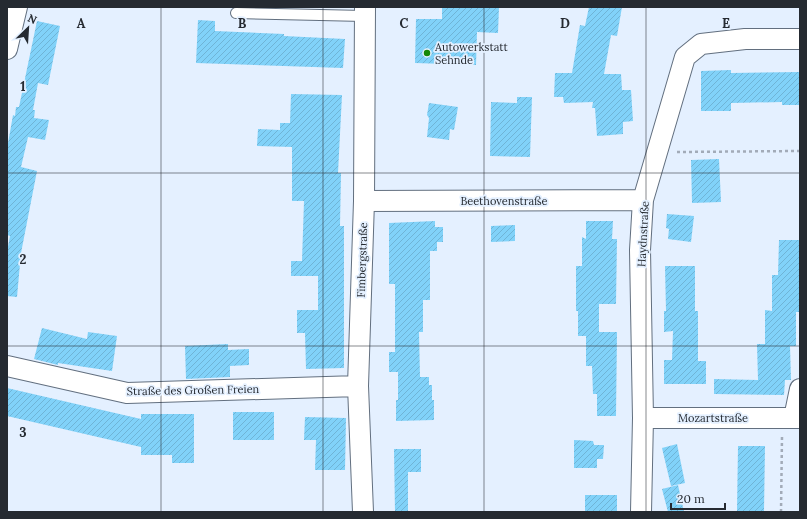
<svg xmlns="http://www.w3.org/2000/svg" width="807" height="519" font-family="Lora,serif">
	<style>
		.building { fill: url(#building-hatch) }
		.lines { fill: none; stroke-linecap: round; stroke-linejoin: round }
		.service-casing { stroke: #626f7f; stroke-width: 12 }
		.minor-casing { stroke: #626f7f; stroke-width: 22 }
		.path { stroke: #a2abb8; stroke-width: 2.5; stroke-dasharray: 3 3; stroke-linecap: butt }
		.service { stroke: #fff; stroke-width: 10 }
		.minor { stroke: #fff; stroke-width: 20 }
		.grid { fill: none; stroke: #252a31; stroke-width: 1; stroke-opacity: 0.55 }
		.poi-dot { fill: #158805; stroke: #e4f0ff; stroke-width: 1.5 }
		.labels { text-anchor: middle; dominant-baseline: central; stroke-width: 3.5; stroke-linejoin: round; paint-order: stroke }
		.poi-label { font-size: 11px; fill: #252a31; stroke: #e4f0ff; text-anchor: start }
		.street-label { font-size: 11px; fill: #252a31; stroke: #e4f0ff }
		.grid-label { font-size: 13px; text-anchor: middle; font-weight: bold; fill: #252a31; stroke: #e4f0ff; stroke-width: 3.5; stroke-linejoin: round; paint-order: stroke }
	</style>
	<defs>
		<pattern id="building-hatch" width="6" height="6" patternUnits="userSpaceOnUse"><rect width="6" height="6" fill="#81d2f9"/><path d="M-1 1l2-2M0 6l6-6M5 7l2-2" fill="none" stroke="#6fb4d6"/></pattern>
	</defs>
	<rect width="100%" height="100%" fill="#e4f0ff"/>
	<path class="building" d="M442,7H499L498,33L477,32L476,65L415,63L416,19H442Z
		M589,7H622L617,36L611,35L604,74H621L622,90H631L633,121L623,122V134L597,136L595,108H592L593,102L564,103L563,97H554L555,73H572L580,25L585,26Z
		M198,20L215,21V31L284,34V36L345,39L343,68L196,63Z
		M37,21L60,26L48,85L38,83L33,110H35L34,118L49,120L45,140L28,137L21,167L37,171L21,253L17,297L7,296V252L10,236L7,235V149L13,115L15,116L16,107H19Z
		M731,70V73L800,72V105H782V102L731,103V111H701V71Z
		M291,94L342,95L338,173H341L340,226H344V368L306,369L305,333H297V310H318V276H291V261H302L304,201H292V147L257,146L258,129L280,130V123H290Z
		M517,97H532L530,157L490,156L491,102L517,103Z
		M429,103L458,107L454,130L450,129L449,140L427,137L429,118L427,115Z
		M719,159L721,202L692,203L691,160Z
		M667,214L694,216L691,242L668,239L669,229L666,228Z
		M435,221V227H443V242H437V251H430V300H423V332H419L420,377H429V385H432V400H434V420L396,421V400H398V372H389V352H395V284H389V223Z
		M586,221H613L612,239H617L616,304H599V332H617L616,416H597V394H593L592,366H586V336H578V311H576V266H582V237L586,239Z
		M515,225V241L491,242V226Z
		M779,240H800V312H796V346H790L791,380H785L784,395L714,394V379L758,380L757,344H765V310L772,311V275H778Z
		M665,266H695V311H698V361H706V384H664V360H672L673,331L664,332V311H666Z
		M42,328L87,339L88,332L117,336L112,371L58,363V365L34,359Z
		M228,344V350L249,349V365L230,366V377L186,379L185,346Z
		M7,388L141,419V414H194V463H172V455H141V447L7,416Z
		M233,412H274V440H233Z
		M305,417L346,418L345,470H315L316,440H304Z
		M574,440L593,441L594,445H604L603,459H597V468H574Z
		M677,444L685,483L671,486L662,448Z
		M738,446H765L764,512H737Z
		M394,449H421V472H408V512H395Z
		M678,485L684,512H668L662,489Z
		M585,495H617V512H585Z"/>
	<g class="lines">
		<defs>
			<path id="service" d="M236,13L364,16"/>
			<path id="minor" d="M7,49L17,7
				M364,201L643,200
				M7,366L127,393L358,386
				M643,418H800
				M794,418L800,389
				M363,512L358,386L364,201L365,7
				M641,512L643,418L640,250L643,200L685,57L701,44L745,39H800"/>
		</defs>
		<use href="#service" class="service-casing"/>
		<use href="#minor" class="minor-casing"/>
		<path class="path" d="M677,152L800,151
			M781,512L782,437"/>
		<use href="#service" class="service"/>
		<use href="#minor" class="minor"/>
	</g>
	<path class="grid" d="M161,7V512M323,7V512M484,7V512M646,7V512M7,173H800M7,346H800"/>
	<circle class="poi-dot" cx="427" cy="53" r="4"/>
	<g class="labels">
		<g class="poi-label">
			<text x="435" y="47">Autowerkstatt<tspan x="435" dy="13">Sehnde</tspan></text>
		</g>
		<g class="street-label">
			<text x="504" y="201">Beethovenstraße</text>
			<text transform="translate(643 234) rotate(-87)">Haydnstraße</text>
			<text transform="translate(362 260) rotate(-88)">Fimbergstraße</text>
			<text transform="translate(193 390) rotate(-1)">Straße des Großen Freien</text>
			<text x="713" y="418">Mozartstraße</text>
		</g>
	</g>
	<g class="grid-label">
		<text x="81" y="28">A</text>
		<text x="242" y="28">B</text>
		<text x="404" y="28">C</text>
		<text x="565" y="28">D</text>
		<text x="726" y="28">E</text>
		<text x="23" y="91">1</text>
		<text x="23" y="264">2</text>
		<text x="23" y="437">3</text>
	</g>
	<rect width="807" height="519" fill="none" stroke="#252a31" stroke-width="16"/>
	<g transform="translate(28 28) rotate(25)" stroke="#e4f0ff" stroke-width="3" paint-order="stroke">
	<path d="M0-3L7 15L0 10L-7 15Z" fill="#252a31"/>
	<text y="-6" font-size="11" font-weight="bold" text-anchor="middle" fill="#252a31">N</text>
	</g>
	<path d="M671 503v6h54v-6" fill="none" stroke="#252a31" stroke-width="2"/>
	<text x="677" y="503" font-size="12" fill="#252a31" stroke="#e4f0ff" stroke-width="3" paint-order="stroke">20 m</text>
</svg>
